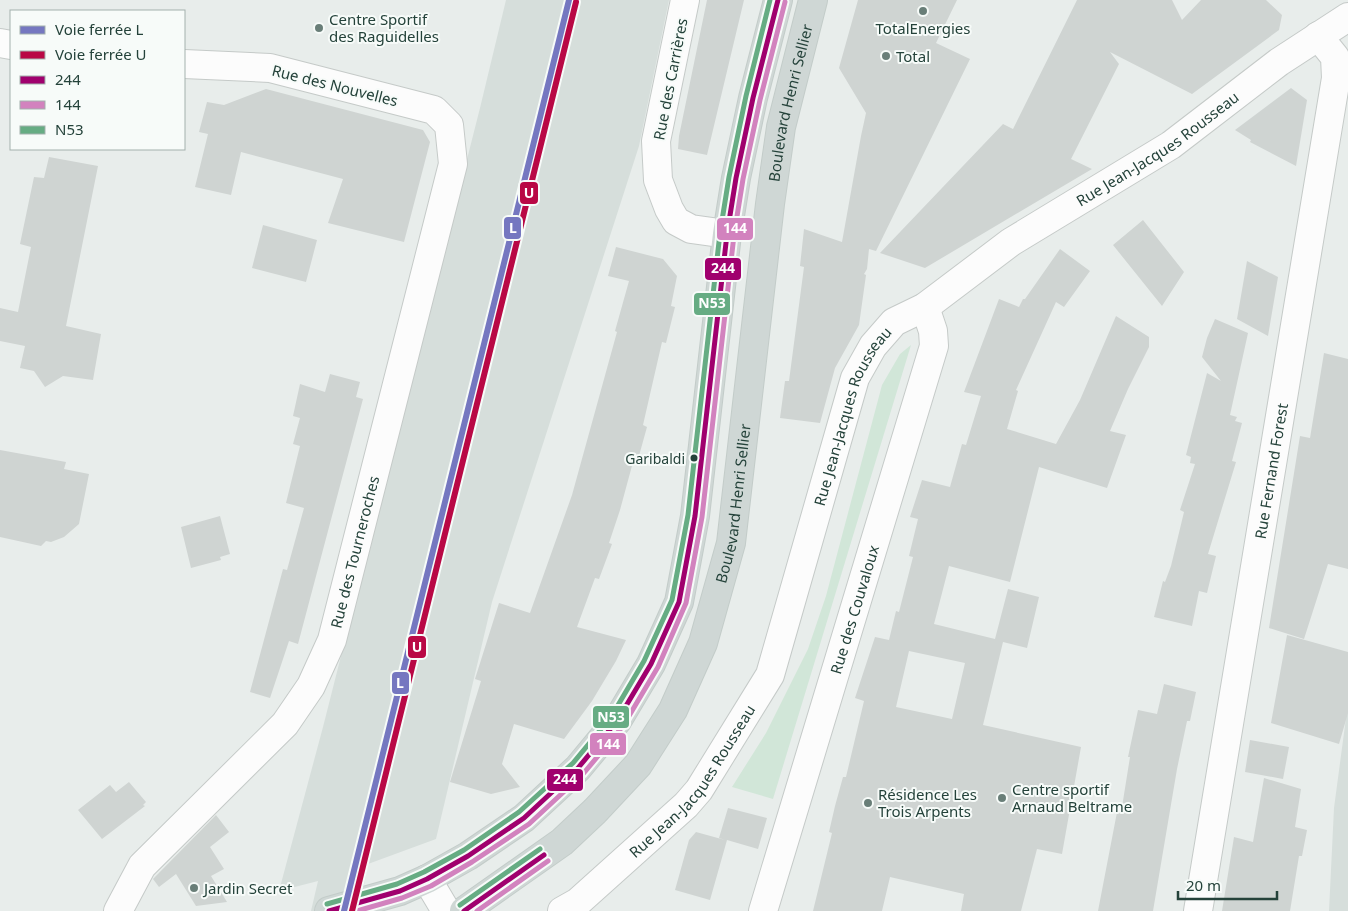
<svg xmlns="http://www.w3.org/2000/svg" width="1348" height="911" font-family="'Noto Sans',sans-serif">
	<style>
		.built { fill: #d6dedb }
		.green { fill: #d1e6d8 }
		.building { fill: #cfd4d2; fill-rule: evenodd }
		.lines { fill: none; stroke-linecap: round; stroke-linejoin: round }
		.minor-casing { stroke: #c5cac8; stroke-width: 30 }
		.primary-casing { stroke: #c3ccc9; stroke-width: 30 }
		.minor { stroke: #fcfcfc; stroke-width: 28 }
		.primary { stroke: #cfd7d5; stroke-width: 28 }
		.bus-1-casing { stroke: #f7fbf9; stroke-width: 9 }
		.bus-2-casing { stroke: #f7fbf9; stroke-width: 9 }
		.bus-3-casing { stroke: #f7fbf9; stroke-width: 9 }
		.bus-1 { stroke: #a0006e; stroke-width: 5 }
		.bus-2 { stroke: #d282be; stroke-width: 5 }
		.bus-3 { stroke: #66ac83; stroke-width: 5 }
		.rail-1-casing { stroke: #f7fbf9; stroke-width: 10 }
		.rail-2-casing { stroke: #f7fbf9; stroke-width: 10 }
		.rail-1 { stroke: #7577c0; stroke-width: 6 }
		.rail-2 { stroke: #b90845; stroke-width: 6 }
		.poi-dot { fill: #697e78; stroke: #f7fbf9; stroke-width: 2 }
		.bus-dot { fill: #24423a; stroke: #f7fbf9; stroke-width: 2 }
		.labels { text-anchor: middle; dominant-baseline: central; stroke-width: 4; stroke-linejoin: round; paint-order: stroke }
		.bus-label { font-size: 14px; fill: #24423a; stroke: #f7fbf9; text-anchor: end }
		.poi-label { font-size: 15px; fill: #24423a; stroke: #f7fbf9; text-anchor: start }
		.street-label { font-size: 15px; fill: #24423a; stroke: #f7fbf9 }
		.line-badge { stroke: #f7fbf9; stroke-width: 2 }
		.badge-label { font-size: 14px; text-anchor: middle; font-weight: bold; fill: #fff }
	</style>
	<rect width="100%" height="100%" fill="#e8edeb"/>
	<path class="built" d="M506,0H669L639,146L492,602L436,839L368,864L359,911H311L318,881L279,891L323,727L480,108Z
		M1348,703V911H1329L1334,808Z"/>
	<path class="green" d="M911,345L773,799L732,787L766,733L808,649L826,596L882,385L900,354Z"/>
	<path class="building" d="M707,0H744L707,155L678,149L679,136Z
		M858,0H957L936,43L970,59L876,251L869,249L867,269L864,274L866,275L859,325L835,368L820,423L780,418L785,381H789L804,267L800,266L804,229L842,242L861,136L866,113L839,68Z
		M1077,0H1172L1182,20L1201,0H1266L1282,15L1279,30L1192,94L1110,52L1119,64L1071,159L1092,169L925,268L880,253L1003,124L1013,129Z
		M1291,88L1307,100L1296,166L1250,142L1251,140L1235,130Z
		M266,89L423,130L430,142L404,242L328,223L343,179L241,152L231,195L195,187L208,134L199,132L207,102L224,105Z
		M49,157L98,166L66,326L101,334L93,380L63,376L45,387L34,371L20,368L25,346L0,341V308L18,312L31,247L20,244L34,177L44,178Z
		M1143,220L1184,272L1162,306L1113,245Z
		M263,225L317,240L306,282L252,268Z
		M616,247L663,259L677,276L671,306L675,307L666,343L662,342L643,425L647,427L637,463L633,462L620,510L609,543L612,544L599,579L595,578L577,627L626,640L616,661L592,701L564,739L514,724L502,764L520,787L491,794L450,782L481,681L475,679L499,603L530,613L572,495L617,332L615,331L629,281L608,276Z
		M1060,249L1090,271L1064,307L1056,302L1016,390L1018,391L1007,429L1056,444L1080,400L1116,316L1149,337V347L1128,389L1110,431L1126,435L1107,488L1039,467L1010,582L949,566L934,624L995,639L1008,589L1039,597L1027,648L1003,642L983,725L1081,747L1062,854L1037,849L1021,911H961L964,894L890,877L882,911H813L832,833L829,832L835,806L843,777H846L864,701L855,698L875,637L889,640L896,611L899,612L913,557L909,556L918,519L910,517L922,480L950,487L962,444L966,445L981,396L964,392L999,299L1019,307L1023,299H1025ZM909,651L965,663L952,719L896,707Z
		M1247,261L1278,277L1268,336L1237,319Z
		M1215,319L1248,333L1230,415L1237,417L1235,421L1242,423L1232,461L1236,462L1208,554L1216,556L1207,593L1199,591L1192,626L1154,617L1163,581L1165,582L1171,566L1184,512L1180,510L1195,464L1190,463L1191,457L1186,455L1207,373L1221,381L1202,357L1207,338Z
		M1324,353L1348,359V569L1328,564L1304,639L1269,628L1300,436L1310,438Z
		M330,374L360,382L356,397L363,399L298,644L289,641L270,698L250,692L283,569L287,570L304,508L286,503L300,446L293,444L300,418L293,416L300,384L325,392Z
		M0,450L66,462L64,469L89,474L79,524L64,537L51,542L46,541L41,546L0,537Z
		M220,516L230,554L220,557L221,560L191,568L181,527Z
		M1287,635L1348,652V713L1339,744L1271,723Z
		M1164,684L1196,692L1190,721H1187L1177,769L1153,911H1098L1118,807H1122L1130,757H1128L1138,710L1157,714Z
		M1250,740L1289,747L1283,779L1245,772Z
		M1264,778L1301,789L1295,827L1307,830L1302,856H1299L1290,911H1222L1234,837L1253,842Z
		M129,782L146,802L143,805L145,806L102,839L78,810L110,785L116,792Z
		M728,808L767,818L758,849L727,840L710,900L675,890L689,840L696,832L725,840L719,838Z
		M216,815L229,832L210,847L224,869L211,876L227,902L196,906L176,874L159,887L153,879Z"/>
	<g class="lines">
		<defs>
			<g id="minor">
				<path d="M685,0L656,141L658,180L669,209L676,221L691,229L727,234"/>
				<path d="M0,43L11,45"/>
				<path d="M427,879L446,911"/>
				<path id="s1" d="M118,911L142,866L285,724L311,686L332,640L453,164L449,125L434,110L270,68L184,64"/>
				<path id="s2" d="M562,911L578,902L686,805L699,790L770,675L855,378L873,346L894,322L925,307L1011,242L1171,145L1279,62L1348,17"/>
				<path id="s3" d="M763,911L934,346L933,331L925,307"/>
				<path id="s4" d="M1198,911L1336,78L1335,57L1318,36"/>
			</g>
			<g id="primary">
				<path d="M329,911L400,891L427,879L468,856L524,818L578,768L617,721L651,664L679,602L695,516L727,234L736,178L753,98L778,0"/>
				<path id="s5" d="M464,911L562,842L595,811L638,765L673,710L703,643L731,543L770,204L781,127L813,0"/>
			</g>
		</defs>
		<use href="#minor" class="minor-casing"/>
		<use href="#primary" class="primary-casing"/>
		<use href="#minor" class="minor"/>
		<use href="#primary" class="primary"/>
		<defs>
			<path id="bus-1" d="M329,911L400,891L427,879L468,856L524,818L578,768L617,721L651,664L679,602L695,516L727,234L736,178L753,98L778,0
				M464,911L544,855"/>
			<path id="bus-2" d="M357,911L402,898L431,886L472,862L529,824L583,774L623,726L658,667L686,603L702,517L734,235L743,179L760,100L785,2
				M477,911L548,861"/>
			<path id="bus-3" d="M327,904L397,884L424,872L464,850L519,812L573,763L611,717L644,661L672,600L688,515L720,233L729,177L746,96L770,0
				M460,905L540,849"/>
		</defs>
		<use href="#bus-1" class="bus-1-casing"/>
		<use href="#bus-2" class="bus-2-casing"/>
		<use href="#bus-3" class="bus-3-casing"/>
		<use href="#bus-1" class="bus-1"/>
		<use href="#bus-2" class="bus-2"/>
		<use href="#bus-3" class="bus-3"/>
		<defs>
			<path id="rail-1" d="M344,911L569,0"/>
			<path id="rail-2" d="M352,911L576,2"/>
		</defs>
		<use href="#rail-1" class="rail-1-casing"/>
		<use href="#rail-2" class="rail-2-casing"/>
		<use href="#rail-1" class="rail-1"/>
		<use href="#rail-2" class="rail-2"/>
	</g>
	<g class="poi-dot">
		<circle cx="923" cy="11" r="5"/>
		<circle cx="319" cy="28" r="5"/>
		<circle cx="886" cy="56" r="5"/>
		<circle cx="1002" cy="798" r="5"/>
		<circle cx="868" cy="803" r="5"/>
		<circle cx="194" cy="888" r="5"/>
	</g>
	<circle class="bus-dot" cx="694" cy="458" r="4.5"/>
	<g class="labels">
		<g class="bus-label">
			<text x="685" y="458">Garibaldi</text>
		</g>
		<g class="poi-label">
			<text x="329" y="19">Centre Sportif<tspan x="329" dy="17">des Raguidelles</tspan></text>
			<text x="923" y="28" text-anchor="middle">TotalEnergies</text>
			<text x="896" y="56">Total</text>
			<text x="1012" y="789">Centre sportif<tspan x="1012" dy="17">Arnaud Beltrame</tspan></text>
			<text x="878" y="794">Résidence Les<tspan x="878" dy="17">Trois Arpents</tspan></text>
			<text x="204" y="888">Jardin Secret</text>
		</g>
		<g class="street-label">
			<text transform="translate(670 79) rotate(-79)">Rue des Carrières</text>
			<text transform="translate(335 85) rotate(14)">Rue des Nouvelles</text>
			<text stroke="none"><textPath href="#s5" startOffset="915">Boulevard Henri Sellier</textPath></text>
			<text stroke="none"><textPath href="#s2" startOffset="1012">Rue Jean-Jacques Rousseau</textPath></text>
			<text stroke="none"><textPath href="#s2" startOffset="591">Rue Jean-Jacques Rousseau</textPath></text>
			<text stroke="none"><textPath href="#s4" startOffset="446">Rue Fernand Forest</textPath></text>
			<text stroke="none"><textPath href="#s5" startOffset="510">Boulevard Henri Sellier</textPath></text>
			<text stroke="none"><textPath href="#s1" startOffset="440">Rue des Tourneroches</textPath></text>
			<text stroke="none"><textPath href="#s3" startOffset="315">Rue des Couvaloux</textPath></text>
			<text stroke="none"><textPath href="#s2" startOffset="186">Rue Jean-Jacques Rousseau</textPath></text>
		</g>
	</g>
	<g class="line-badge">
		<rect x="519" y="181" width="20" height="24" rx="5" fill="#b90845"/>
		<rect x="503" y="216" width="19" height="24" rx="5" fill="#7577c0"/>
		<rect x="716" y="217" width="38" height="24" rx="5" fill="#d282be"/>
		<rect x="704" y="257" width="38" height="24" rx="5" fill="#a0006e"/>
		<rect x="693" y="292" width="38" height="24" rx="5" fill="#66ac83"/>
		<rect x="407" y="635" width="20" height="24" rx="5" fill="#b90845"/>
		<rect x="391" y="671" width="19" height="24" rx="5" fill="#7577c0"/>
		<rect x="592" y="705" width="38" height="24" rx="5" fill="#66ac83"/>
		<rect x="589" y="732" width="38" height="24" rx="5" fill="#d282be"/>
		<rect x="546" y="768" width="38" height="24" rx="5" fill="#a0006e"/>
	</g>
	<g class="badge-label">
		<text x="529" y="198">U</text>
		<text x="513" y="233">L</text>
		<text x="735" y="233">144</text>
		<text x="723" y="273">244</text>
		<text x="712" y="308">N53</text>
		<text x="417" y="652">U</text>
		<text x="400" y="688">L</text>
		<text x="611" y="722">N53</text>
		<text x="608" y="749">144</text>
		<text x="565" y="784">244</text>
	</g>
	<rect x="10" y="10" width="175" height="140" fill="#f7fbf9" stroke="#a3b1ad"/>
	<rect x="20" y="26" width="25" height="8" fill="#7577c0" stroke="#a3b1ad"/>
	<text x="55" y="35" font-size="15" fill="#24423a">Voie ferrée L</text>
	<rect x="20" y="51" width="25" height="8" fill="#b90845" stroke="#a3b1ad"/>
	<text x="55" y="60" font-size="15" fill="#24423a">Voie ferrée U</text>
	<rect x="20" y="76" width="25" height="8" fill="#a0006e" stroke="#a3b1ad"/>
	<text x="55" y="85" font-size="15" fill="#24423a">244</text>
	<rect x="20" y="101" width="25" height="8" fill="#d282be" stroke="#a3b1ad"/>
	<text x="55" y="110" font-size="15" fill="#24423a">144</text>
	<rect x="20" y="126" width="25" height="8" fill="#66ac83" stroke="#a3b1ad"/>
	<text x="55" y="135" font-size="15" fill="#24423a">N53</text>
	<path d="M1178 891v8h99v-8" fill="none" stroke="#24423a" stroke-width="2.5"/>
	<text x="1186" y="891" font-size="15" fill="#24423a" stroke="#f7fbf9" stroke-width="4" paint-order="stroke">20 m</text>
</svg>
